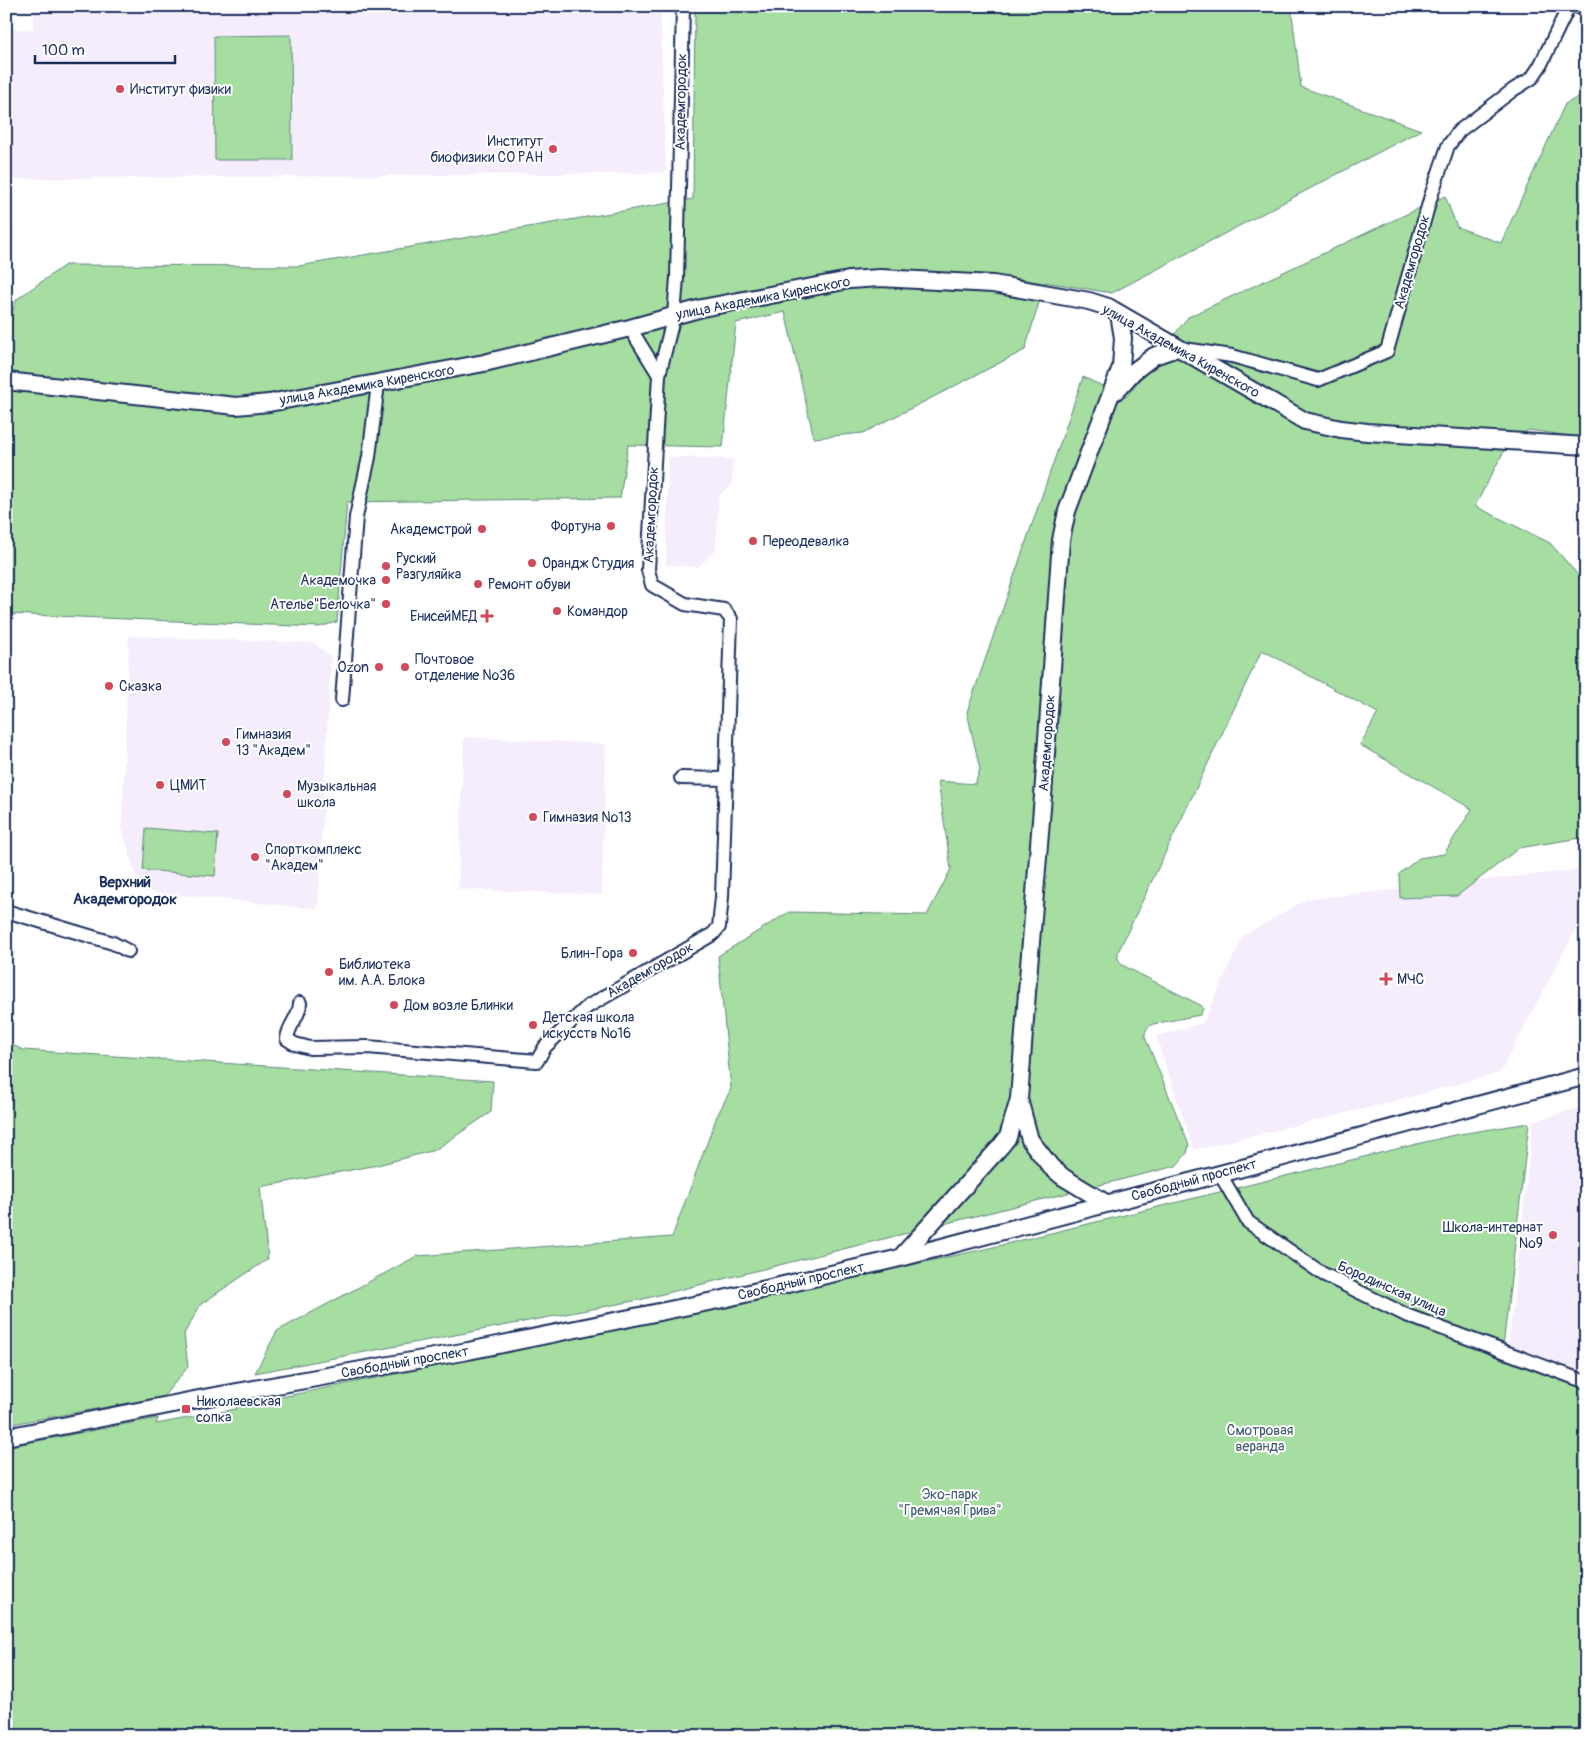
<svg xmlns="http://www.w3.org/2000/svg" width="1592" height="1742" font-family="Pangolin,sans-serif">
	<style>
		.built { fill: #f5edfb }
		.green { fill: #a6dda1; stroke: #608680 }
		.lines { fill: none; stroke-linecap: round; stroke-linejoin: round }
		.minor-casing { stroke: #1b2f5e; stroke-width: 16 }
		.major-casing { stroke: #1b2f5e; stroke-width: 20 }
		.minor { stroke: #fff; stroke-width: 12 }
		.major { stroke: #fff; stroke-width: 16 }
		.poi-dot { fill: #d1495b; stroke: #fff; stroke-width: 2 }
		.labels { text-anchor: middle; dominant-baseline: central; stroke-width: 4; stroke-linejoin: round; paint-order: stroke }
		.poi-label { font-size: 14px; fill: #1b2f5e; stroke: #fff; text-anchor: start }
		.street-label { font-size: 14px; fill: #1b2f5e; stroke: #fff }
		.park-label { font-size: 14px; fill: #3e5a6f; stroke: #fff }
		.neighbourhood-label { font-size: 15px; font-weight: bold; fill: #1b2f5e; stroke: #fff }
	</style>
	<rect width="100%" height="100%" fill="#fff"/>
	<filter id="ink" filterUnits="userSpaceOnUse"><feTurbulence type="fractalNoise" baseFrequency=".02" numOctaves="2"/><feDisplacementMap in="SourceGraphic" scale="10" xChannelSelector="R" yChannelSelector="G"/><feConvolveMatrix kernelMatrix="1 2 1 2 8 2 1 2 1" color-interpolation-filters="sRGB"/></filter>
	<g filter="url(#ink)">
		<path class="built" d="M34,6H660L666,173L13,179L14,246L6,254V29H33Z
			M668,457L733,459L732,485L719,495L716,550L698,567L666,565Z
			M129,636L314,643L331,657L318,909L140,891L122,827Z
			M464,737L606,744L602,895L458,889Z
			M1586,869V910L1500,1073L1372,1107L1194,1150L1156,1036L1203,1023L1243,936L1307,899Z
			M1586,1106V1369L1583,1376L1508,1349L1533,1121Z"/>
		<path class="green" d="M695,6H1291L1301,87L1421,130L1112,293L1045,282L1025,350L863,433L814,438L785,312L736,323L723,447L628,445L620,498L347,502L337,622L319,627L6,614V328L17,299L65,265L299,266L693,199Z
			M291,35L292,160H215L214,36Z
			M1586,93V438L1528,430L1506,447L1475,506L1550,543L1586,584V837L1519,848L1457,896L1400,898L1399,874L1419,858L1444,854L1472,809L1360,745L1378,713L1262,650L1118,952V959L1122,965L1202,1006L1203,1009L1200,1015L1153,1024C1147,1027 1145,1030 1145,1037L1189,1145L1187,1153L1176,1166L639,1300L255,1373L277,1331L417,1256L672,1237L717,1116L731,1089L718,956L789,912L927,915L951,869L938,781L975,784L980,769L967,712L1083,377L1126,397L1188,317L1445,196L1457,227L1501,243L1565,104Z
			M146,828L218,834L215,876L143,870Z
			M6,1042L23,1050L493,1081L491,1112L435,1150L378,1165L260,1187L268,1259L201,1304L184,1334L188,1367L163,1397L6,1425Z
			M1529,1123L1502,1356L1586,1388V1736H6V1447L158,1418L156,1424L236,1409L237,1406L485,1356L985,1249L1454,1135Z"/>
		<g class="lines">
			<defs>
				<path id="minor" d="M1576,6L1586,10
					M630,328L659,375
					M1184,349L1232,356L1318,380L1387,351L1431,196L1448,146L1459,131L1513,90L1532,78L1540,66L1569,6
					M342,700L356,517L369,457L378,384
					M681,778L724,779
					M6,911L113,943L128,951
					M300,1003C300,1017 288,1025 287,1039L295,1044L310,1048L367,1047L537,1061L545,1047L587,1007L713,934L719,927L722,897L731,619L724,610L685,604L652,585L648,570L659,375L674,315L677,278L683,6
					M1220,1174L1248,1222L1323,1274L1406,1315L1586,1382"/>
				<path id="major" d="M6,381L236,406L269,403L484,363L630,328L702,308L849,280L880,278L993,284L1089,301L1108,307L1305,421L1341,429L1367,432L1586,446
					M1116,391L1133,372L1154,356L1177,348
					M1019,1099L1030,1140L1051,1167L1063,1177L1106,1203
					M900,1258L1001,1146L1008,1137L1019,1099L1029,966L1043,796L1061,540L1067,511L1121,367L1123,338L1119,314
					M6,1437L209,1397L468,1351L723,1299L900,1258L1220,1174L1586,1076"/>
			</defs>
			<use href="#minor" class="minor-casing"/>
			<use href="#major" class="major-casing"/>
			<use href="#minor" class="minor"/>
			<use href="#major" class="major"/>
		</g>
	</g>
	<g class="poi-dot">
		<circle cx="120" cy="89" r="5"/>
		<circle cx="553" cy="149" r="5"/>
		<circle cx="611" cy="526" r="5"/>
		<circle cx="482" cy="529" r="5"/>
		<circle cx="753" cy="541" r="5"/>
		<circle cx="532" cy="563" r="5"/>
		<circle cx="386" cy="566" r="5"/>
		<circle cx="386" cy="580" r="5"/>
		<circle cx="478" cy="584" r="5"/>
		<circle cx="386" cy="604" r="5"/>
		<circle cx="557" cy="611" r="5"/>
		<path d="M484.5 608.5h5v5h5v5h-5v5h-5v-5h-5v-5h5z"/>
		<circle cx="379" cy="667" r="5"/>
		<circle cx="405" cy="667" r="5"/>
		<circle cx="109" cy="686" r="5"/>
		<circle cx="226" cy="742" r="5"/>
		<circle cx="160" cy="785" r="5"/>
		<circle cx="287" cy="794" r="5"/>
		<circle cx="533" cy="817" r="5"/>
		<circle cx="255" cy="857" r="5"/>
		<circle cx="633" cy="953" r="5"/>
		<circle cx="329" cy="972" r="5"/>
		<path d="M1383.5 971.5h5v5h5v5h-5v5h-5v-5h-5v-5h5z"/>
		<circle cx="394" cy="1005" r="5"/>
		<circle cx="533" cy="1025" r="5"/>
		<circle cx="1553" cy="1235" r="5"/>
		<rect x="181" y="1404" width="10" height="10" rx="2.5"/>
	</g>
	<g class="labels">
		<g class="poi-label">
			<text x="130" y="89">Институт физики</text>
			<text x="543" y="141" text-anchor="end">Институт<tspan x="543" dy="16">биофизики СО РАН</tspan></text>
			<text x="601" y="526" text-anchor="end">Фортуна</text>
			<text x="472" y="529" text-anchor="end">Академстрой</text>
			<text x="763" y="541">Переодевалка</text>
			<text x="396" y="558">Руский<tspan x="396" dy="16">Разгуляйка</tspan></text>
			<text x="542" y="563">Орандж Студия</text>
			<text x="376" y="580" text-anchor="end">Академочка</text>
			<text x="488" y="584">Ремонт обуви</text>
			<text x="376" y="604" text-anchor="end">Ателье"Белочка"</text>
			<text x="567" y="611">Командор</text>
			<text x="477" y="616" text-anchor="end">ЕнисейМЕД</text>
			<text x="415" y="659">Почтовое<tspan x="415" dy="16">отделение №36</tspan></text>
			<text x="369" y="667" text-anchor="end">Ozon</text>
			<text x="119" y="686">Сказка</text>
			<text x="236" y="734">Гимназия<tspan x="236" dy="16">13 "Академ"</tspan></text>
			<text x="170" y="785">ЦМИТ</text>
			<text x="297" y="786">Музыкальная<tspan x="297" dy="16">школа</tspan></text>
			<text x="543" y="817">Гимназия №13</text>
			<text x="265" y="849">Спорткомплекс<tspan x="265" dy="16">"Академ"</tspan></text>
			<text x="623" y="953" text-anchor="end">Блин-Гора</text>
			<text x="339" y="964">Библиотека<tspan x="339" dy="16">им. А.А. Блока</tspan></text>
			<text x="1397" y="979">МЧС</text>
			<text x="404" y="1005">Дом возле Блинки</text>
			<text x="543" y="1017">Детская школа<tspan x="543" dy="16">искусств №16</tspan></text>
			<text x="1543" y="1227" text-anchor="end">Школа-интернат<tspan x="1543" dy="16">№9</tspan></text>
			<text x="196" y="1401">Николаевская<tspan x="196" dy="16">сопка</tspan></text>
		</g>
		<g class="street-label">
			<text transform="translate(681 102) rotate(-89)">Академгородок</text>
			<text transform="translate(1412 262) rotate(-74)">Академгородок</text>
			<text transform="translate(763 298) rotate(-11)">улица Академика Киренского</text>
			<text transform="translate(1181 351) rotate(29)">улица Академика Киренского</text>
			<text transform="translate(367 385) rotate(-10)">улица Академика Киренского</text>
			<text transform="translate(651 515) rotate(-87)">Академгородок</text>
			<text transform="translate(1047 743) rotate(-86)">Академгородок</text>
			<text transform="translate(650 970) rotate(-30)">Академгородок</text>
			<text transform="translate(1194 1180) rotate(-15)">Свободный проспект</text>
			<text transform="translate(801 1281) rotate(-13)">Свободный проспект</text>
			<text transform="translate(1392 1289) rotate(24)">Бородинская улица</text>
			<text transform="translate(405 1362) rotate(-10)">Свободный проспект</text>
		</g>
		<g class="park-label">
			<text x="1260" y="1430">Смотровая<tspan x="1260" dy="16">веранда</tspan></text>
			<text x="950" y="1494">Эко-парк<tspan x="950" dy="16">"Гремячая Грива"</tspan></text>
		</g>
		<g class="neighbourhood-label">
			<text x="125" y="882">Верхний<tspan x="125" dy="17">Академгородок</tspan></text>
		</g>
	</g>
	<rect width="1592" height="1742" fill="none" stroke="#fff" stroke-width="25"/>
	<rect x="12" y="12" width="1567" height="1717" fill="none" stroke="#1b2f5e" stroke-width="2" filter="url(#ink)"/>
	<path d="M35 55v8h140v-8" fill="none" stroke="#1b2f5e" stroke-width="2.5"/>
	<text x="42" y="55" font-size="15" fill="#1b2f5e" stroke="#ffffff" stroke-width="4" paint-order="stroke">100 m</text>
</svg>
